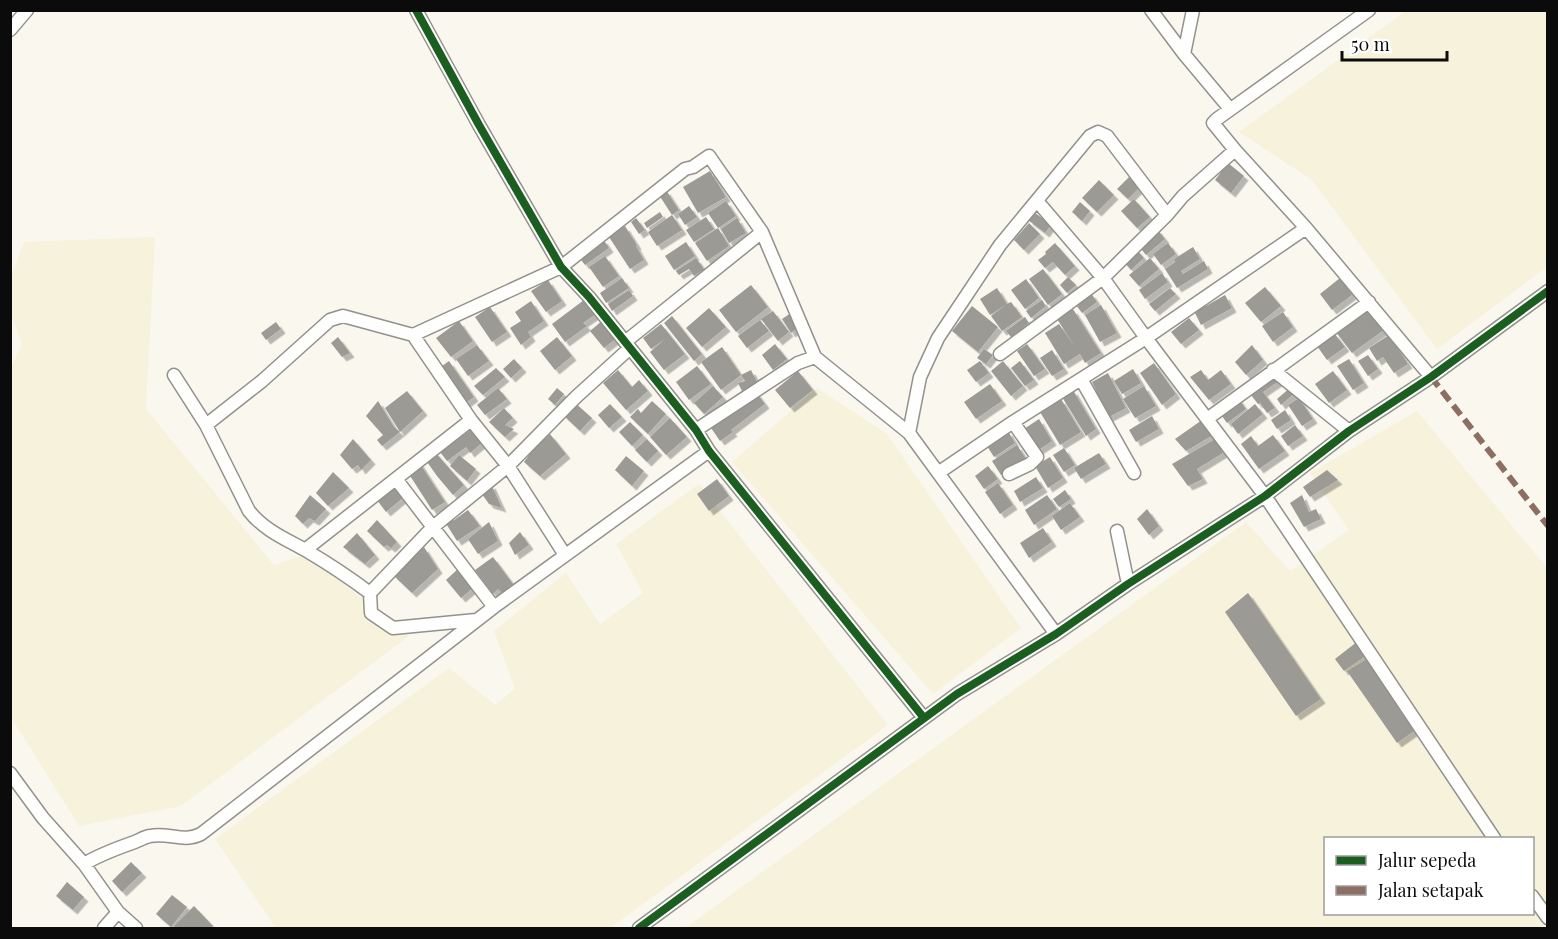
<svg xmlns="http://www.w3.org/2000/svg" width="1558" height="939" font-family="'Playfair Display',serif">
	<style>
		.farmland { fill: #f7f2db; fill-rule: evenodd }
		.building { fill: #9c9a95; filter: url(#shadow) }
		.lines { fill: none; stroke-linecap: round; stroke-linejoin: round }
		.street-casing { stroke: #93918e; stroke-width: 15 }
		.street { stroke: #fefefd; stroke-width: 12 }
		.quiet { stroke: #8d6e63; stroke-width: 6; stroke-dasharray: 12 6; stroke-linecap: butt }
		.cycleway-casing { stroke: #fff; stroke-width: 11 }
		.cycleway { stroke: #1b5e20; stroke-width: 8 }
	</style>
	<defs>
		<filter id="shadow"><feDropShadow dx="4.5" dy="4.5" stdDeviation="0" flood-color="#0004"/></filter>
	</defs>
	<rect width="100%" height="100%" fill="#faf7ef"/>
	<path class="farmland" d="M1407,10L1547,11V267L1437,349L1312,180L1239,132Z
		M155,237L146,409L274,565L306,554L409,636L181,806L79,826L11,717L10,370L22,344L11,314L10,279L24,242Z
		M817,388L887,434L1021,628L933,694L732,462Z
		M1417,411L1547,568V928H685L1246,522L1290,571L1349,530L1310,473ZM1326,838H1532V914H1326Z
		M699,484L888,725L610,928H276L215,839L449,668L495,705L515,689L494,631L566,573L600,624L643,593L616,544Z"/>
	<path class="building" d="M1228,163L1244,176L1231,193L1215,180Z
		M710,171L726,197L698,213L683,187Z
		M1129,177L1140,187L1128,199L1117,189Z
		M1099,180L1114,195L1097,212L1082,198Z
		M666,190L679,210L672,215L659,195Z
		M1134,199L1150,217L1137,228L1121,211Z
		M726,201L736,216L718,228L708,213Z
		M1080,202L1090,211L1082,221L1072,212Z
		M689,206L697,217L685,225L678,214Z
		M660,212L663,217L647,228L644,223Z
		M1034,212L1051,225L1045,233L1028,220Z
		M672,215L682,230L657,246L648,232Z
		M706,217L714,229L694,242L686,230Z
		M636,218L645,230L639,234L631,222Z
		M737,218L746,233L729,243L721,229Z
		M1029,223L1040,234L1024,250L1014,240Z
		M625,226L637,245L636,246L644,260L630,269L609,237Z
		M718,228L729,246L707,261L695,243Z
		M1157,229L1165,239L1146,255L1138,245Z
		M603,239L609,248L585,265L578,256Z
		M686,242L695,256L674,270L665,256Z
		M1055,243L1075,266L1065,275L1053,262L1045,268L1038,260L1046,254L1045,252Z
		M1168,243L1176,254L1161,265L1153,254Z
		M1193,247L1200,259L1181,271L1183,274L1204,261L1208,269L1177,288L1165,269L1175,262L1174,259Z
		M1136,249L1144,258L1131,270L1123,261Z
		M605,256L619,276L603,287L589,267Z
		M696,258L704,269L694,276L689,269L679,275L676,271Z
		M1150,258L1159,269L1139,286L1129,275Z
		M1043,269L1062,294L1048,305L1029,279Z
		M1162,273L1168,282L1145,299L1139,290Z
		M1068,277L1076,285L1067,293L1060,285Z
		M622,278L629,288L606,303L600,293Z
		M1340,278L1352,295L1332,310L1320,294Z
		M1026,279L1039,298L1025,309L1011,290Z
		M548,280L562,301L546,312L531,291Z
		M751,285L768,307L736,332L719,310Z
		M1265,287L1281,306L1261,322L1245,303Z
		M997,288L1007,304L1011,302L1022,317L1002,331L991,316L1007,304L990,315L980,299Z
		M1170,288L1176,294L1155,311L1149,304Z
		M629,290L633,296L612,311L608,304Z
		M1091,293L1097,302L1082,313L1076,305Z
		M1225,295L1232,308L1201,325L1192,307L1203,301L1206,306Z
		M588,297L599,312L583,323L587,326L565,342L552,324Z
		M1042,300L1046,306L1031,318L1026,311Z
		M531,301L544,321L528,332L531,337L521,345L510,328L521,321L515,312Z
		M1101,305L1117,333L1100,342L1085,315Z
		M972,306L998,327L978,352L952,331Z
		M490,307L507,332L492,342L475,317Z
		M1368,307L1384,330L1352,353L1335,331Z
		M709,308L726,327L702,347L686,328Z
		M1073,309L1101,353L1085,363L1080,354L1064,364L1045,333L1059,324L1075,347L1057,319Z
		M773,311L789,332L778,341L761,319Z
		M1283,312L1293,327L1273,342L1262,326Z
		M791,313L800,326L791,333L782,319Z
		M672,316L702,354L694,361L664,323Z
		M1025,317L1029,323L1011,337L1006,331Z
		M1189,318L1199,330L1181,344L1171,332Z
		M603,320L617,338L604,348L590,331Z
		M760,320L769,331L747,348L738,336Z
		M459,321L473,341L451,357L436,338Z
		M276,322L281,329L266,340L261,333Z
		M661,324L685,354L664,370L650,352L665,339L651,349L643,338Z
		M1334,333L1345,347L1327,360L1317,346Z
		M1389,335L1408,364L1394,373L1383,357L1377,361L1369,348Z
		M338,337L350,353L342,357L331,343Z
		M557,337L572,356L555,370L540,351Z
		M775,344L787,359L773,370L762,355Z
		M1027,344L1045,369L1034,376L1017,351Z
		M477,345L489,361L468,376L456,359Z
		M1252,345L1263,360L1246,375L1235,362Z
		M722,347L741,375L721,390L701,362Z
		M984,349L993,355L986,364L977,358Z
		M1052,350L1064,369L1052,376L1040,358Z
		M1368,355L1378,369L1368,376L1358,361Z
		M514,359L522,368L511,378L503,369Z
		M1349,359L1364,383L1353,390L1337,366Z
		M449,361L474,397L463,405L438,369Z
		M980,361L989,373L976,382L967,370Z
		M1003,361L1023,386L1011,396L991,371Z
		M1020,361L1034,380L1025,386L1011,368Z
		M1154,363L1176,394L1162,405L1140,373Z
		M697,366L711,384L689,400L676,382Z
		M496,368L505,377L483,395L474,386Z
		M1133,369L1141,383L1122,394L1114,381Z
		M618,370L632,387L639,380L648,391L626,410L603,383Z
		M751,370L758,384L742,391L738,383L745,381L741,375Z
		M1201,370L1208,380L1221,370L1231,384L1209,400L1190,377Z
		M798,371L813,390L790,408L775,390Z
		M1333,371L1347,390L1329,403L1315,384Z
		M1108,373L1126,408L1107,418L1095,396L1098,395L1092,382Z
		M1274,373L1279,381L1263,392L1275,408L1267,413L1260,403L1258,404L1248,391Z
		M990,384L1002,401L976,419L964,402Z
		M713,386L723,397L704,414L694,403Z
		M1144,386L1156,406L1135,418L1123,399Z
		M1291,387L1295,393L1281,405L1277,399Z
		M498,388L507,399L485,415L477,405Z
		M557,388L564,394L555,405L548,399Z
		M1073,390L1096,429L1086,436L1062,397Z
		M407,391L423,411L400,432L382,446L377,440L383,435L366,416L378,401L394,427L400,432L385,408Z
		M756,392L765,404L731,430L733,432L720,441L709,425Z
		M1238,398L1246,409L1227,423L1222,416L1230,410L1227,407Z
		M1299,398L1313,419L1302,426L1288,405Z
		M1061,399L1081,432L1060,445L1040,412Z
		M652,401L666,414L648,434L630,417L638,409L641,413Z
		M574,402L592,418L580,431L563,415Z
		M610,404L622,417L609,428L598,415Z
		M1255,404L1263,414L1238,434L1231,424Z
		M504,408L513,418L505,425L514,429L505,437L489,422Z
		M1285,410L1291,420L1277,429L1271,420Z
		M1152,416L1159,429L1136,442L1129,430Z
		M670,418L687,437L666,455L650,437Z
		M1039,419L1052,441L1037,451L1024,429Z
		M1202,420L1213,435L1186,451L1175,439Z
		M630,422L643,435L632,446L619,432Z
		M1295,425L1303,436L1288,446L1281,436Z
		M472,429L482,443L470,453L466,447L447,461L440,452Z
		M1008,431L1015,443L994,457L987,446Z
		M550,434L566,454L540,476L524,462L535,447Z
		M1273,435L1285,451L1259,469L1241,444L1251,436L1258,446Z
		M353,439L371,460L361,470L358,465L352,469L340,455Z
		M647,439L658,451L647,462L635,450Z
		M1215,439L1223,453L1197,469L1203,479L1188,486L1172,464Z
		M1017,445L1026,459L1001,475L992,461Z
		M1064,448L1075,465L1064,472L1053,455Z
		M434,451L464,485L453,495L437,476L425,459Z
		M1099,453L1106,464L1081,479L1074,468Z
		M459,455L476,469L467,481L450,466Z
		M626,456L644,471L632,486L615,470Z
		M1050,457L1063,478L1048,488L1035,466Z
		M419,462L445,502L432,510L407,471Z
		M988,466L998,479L984,489L975,476Z
		M1327,470L1338,480L1310,497L1303,487Z
		M333,472L349,488L328,506L316,493Z
		M1036,477L1043,488L1020,502L1014,491Z
		M717,479L729,496L709,511L697,494Z
		M998,483L1013,505L1000,514L985,492Z
		M491,484L502,508L489,504L479,490Z
		M392,487L404,497L386,512L377,500Z
		M1065,490L1071,499L1059,507L1053,499Z
		M310,495L326,509L315,521L309,518L303,524L295,516Z
		M1047,495L1057,509L1034,525L1025,510Z
		M1302,495L1309,512L1316,509L1321,519L1304,527L1290,503Z
		M1070,503L1080,517L1061,530L1052,516Z
		M1147,509L1159,526L1149,535L1137,519Z
		M468,510L480,526L457,541L445,522L454,520Z
		M377,520L397,542L391,548L387,545L384,547L367,531Z
		M489,522L498,541L478,554L468,539Z
		M1043,528L1052,542L1029,558L1020,543Z
		M520,532L529,545L515,555L509,543Z
		M357,533L375,555L365,564L343,547Z
		M424,547L438,569L412,593L393,575L406,561Z
		M493,557L513,584L502,593L498,589L493,594L475,570Z
		M459,568L473,588L461,598L446,580Z
		M1248,593L1321,699L1296,716L1225,612Z
		M1358,641L1367,655L1344,671L1335,659Z
		M1370,657L1417,729L1397,743L1347,671Z
		M131,862L142,873L122,892L112,881Z
		M67,882L84,897L73,910L56,896Z
		M172,895L187,907L171,927L156,914Z
		M194,906L213,926L211,928H176L174,926Z"/>
	<g class="lines">
		<defs>
			<path id="street" d="M416,10L479,125L561,267L589,297L696,430L709,451L924,718
				M1151,10L1184,54L1230,109
				M10,30L27,10
				M1184,54L1193,10
				M1235,150L1213,123L1217,119L1369,10
				M1037,201L1103,278L1146,338L1265,496L1494,838
				M413,335L471,420L508,466L565,555
				M625,342L762,232
				M1000,354L1103,278L1167,215L1183,196L1235,150L1306,228L1431,377
				M1273,370L1349,431
				M174,375L206,425L249,511C265,531 286,539 307,551C329,564 350,578 370,593L371,613L393,628L476,620
				M1081,379L1134,473
				M1207,419L1369,302
				M206,425L262,381L330,320L343,316L413,335L561,267L685,169L693,167L709,156L762,232L815,357
				M696,430L798,363L815,357L909,433L1056,634
				M909,433L920,377L938,338L1000,245L1090,136L1098,132L1107,136L1167,215
				M938,473L1013,422L1146,338L1306,228
				M1009,474L1030,464L1037,457L1013,422
				M396,479L494,607
				M1117,531L1128,584
				M305,550L471,420
				M370,593L433,527L508,466L576,397L630,348
				M10,773L43,818L84,864L118,912L136,928
				M84,864C99,855 115,849 132,843C138,841 144,837 150,836C168,832 184,843 201,834L494,607L709,451
				M1532,896L1548,918
				M104,928L118,912
				M639,928L957,694L1056,634L1128,584L1265,496L1349,431L1431,377L1548,291"/>
		</defs>
		<use href="#street" class="street-casing"/>
		<use href="#street" class="street"/>
		<path class="quiet" d="M1431,377L1548,526"/>
		<defs>
			<path id="cycleway" d="M416,10L479,125L561,267L589,297L696,430L709,451L924,718
				M639,928L957,694L1056,634L1128,584L1265,496L1349,431L1431,377L1548,291"/>
		</defs>
		<use href="#cycleway" class="cycleway-casing"/>
		<use href="#cycleway" class="cycleway"/>
	</g>
	<rect width="1558" height="939" fill="none" stroke="#0b0b0b" stroke-width="24"/>
	<rect x="1324" y="837" width="210" height="78" fill="#ffffff" stroke="#9d9d9d" stroke-width="1.5"/>
	<rect x="1336" y="856" width="30" height="9" fill="#1b5e20" stroke="#9d9d9d" stroke-width="1.5"/>
	<text x="1378" y="867" font-size="18" fill="#0b0b0b">Jalur sepeda</text>
	<rect x="1336" y="886" width="30" height="9" fill="#8d6e63" stroke="#9d9d9d" stroke-width="1.5"/>
	<text x="1378" y="897" font-size="18" fill="#0b0b0b">Jalan setapak</text>
	<path d="M1342 51v9h105v-9" fill="none" stroke="#0b0b0b" stroke-width="3"/>
	<text x="1351" y="51" font-size="18" fill="#0b0b0b" stroke="#ffffff" stroke-width="4.5" paint-order="stroke">50 m</text>
</svg>
